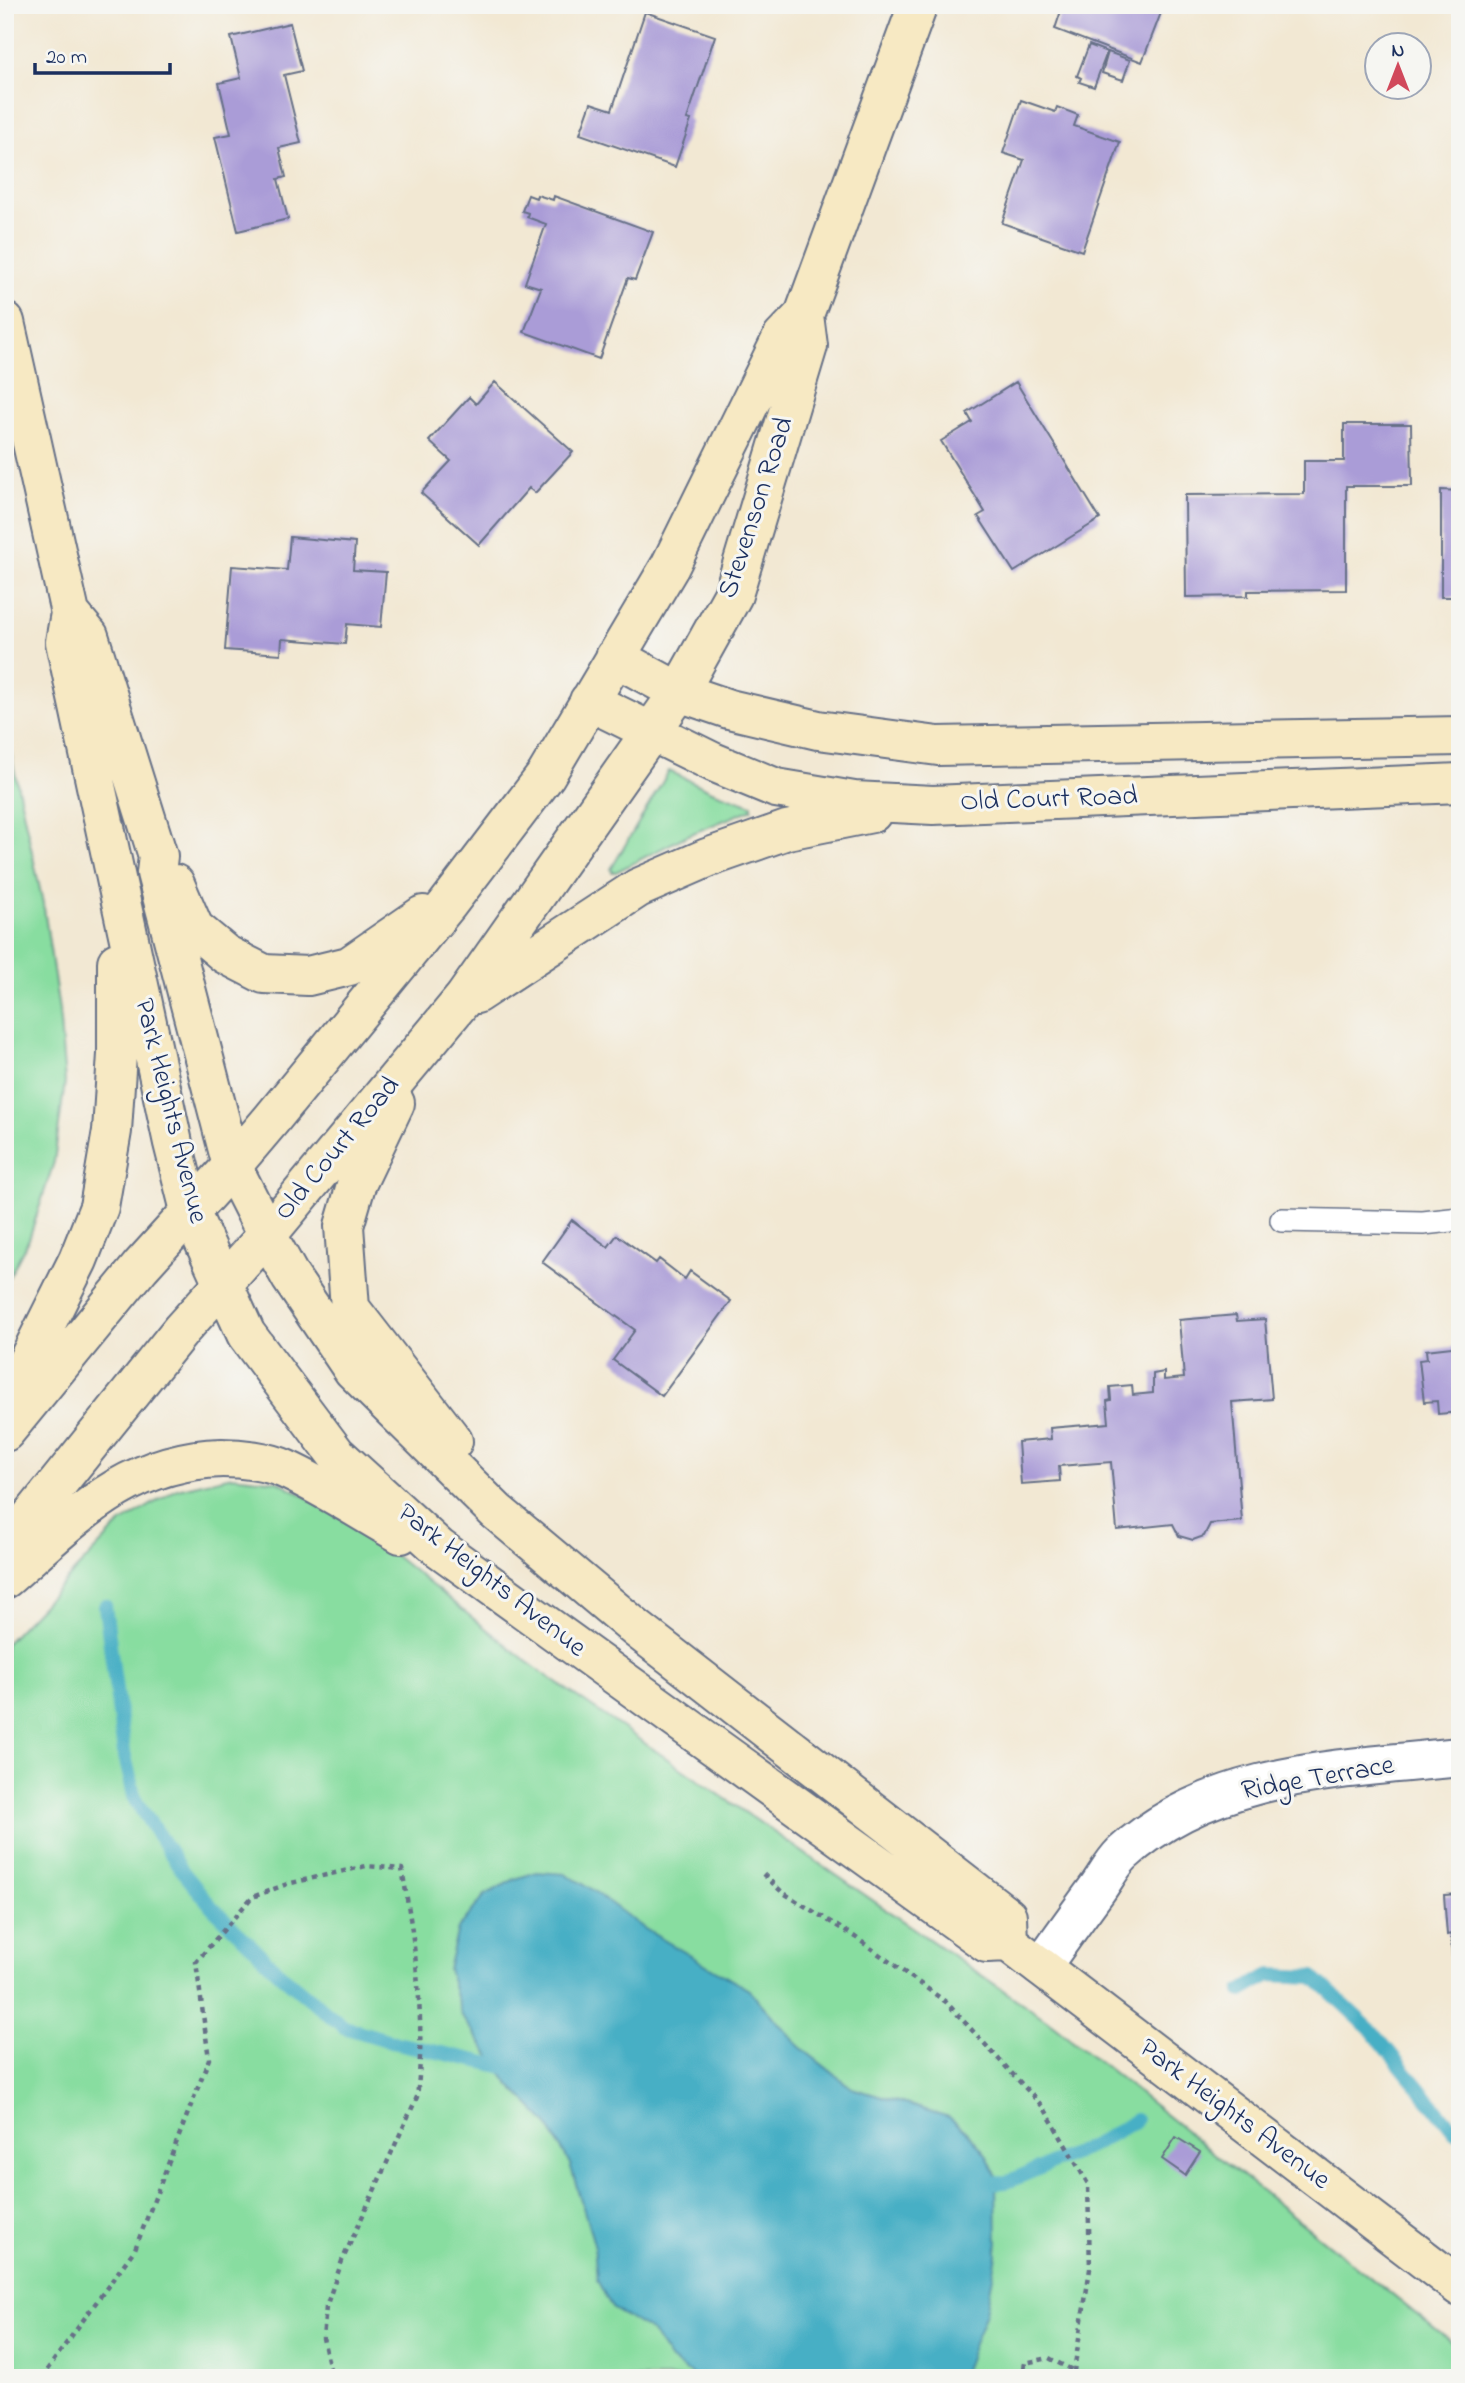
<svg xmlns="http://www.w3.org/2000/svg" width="1465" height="2383" font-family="'Indie Flower',sans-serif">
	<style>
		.green { fill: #88dda0; stroke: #52867f; stroke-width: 2 }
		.water { fill: #46afc5; stroke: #306f92; stroke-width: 2 }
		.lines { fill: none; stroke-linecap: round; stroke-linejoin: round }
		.stream { stroke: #46afc5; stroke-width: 14 }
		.building { fill: #aa9cd7 }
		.lane-casing { stroke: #667087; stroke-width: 26 }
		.street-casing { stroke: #667087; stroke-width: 42 }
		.secondary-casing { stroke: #667087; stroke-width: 42 }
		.path { stroke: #667087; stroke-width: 4.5; stroke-dasharray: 5 5; stroke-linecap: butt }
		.lane { stroke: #fff; stroke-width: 23 }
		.street { stroke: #fff; stroke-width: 38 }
		.secondary { stroke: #f7e9c3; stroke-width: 38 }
		.labels { text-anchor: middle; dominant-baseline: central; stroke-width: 6; stroke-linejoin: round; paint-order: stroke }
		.street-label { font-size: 28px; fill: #1b2f5e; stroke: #f6f6f2 }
	</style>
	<rect width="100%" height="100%" fill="#f6f6f2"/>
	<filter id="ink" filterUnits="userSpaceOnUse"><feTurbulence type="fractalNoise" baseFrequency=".0143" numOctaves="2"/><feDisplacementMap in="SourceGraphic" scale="14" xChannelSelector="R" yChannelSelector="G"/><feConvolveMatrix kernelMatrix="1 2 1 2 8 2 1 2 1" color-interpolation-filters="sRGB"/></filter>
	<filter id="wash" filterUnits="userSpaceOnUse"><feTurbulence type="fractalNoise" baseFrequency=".00686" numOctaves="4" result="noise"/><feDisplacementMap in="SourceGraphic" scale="28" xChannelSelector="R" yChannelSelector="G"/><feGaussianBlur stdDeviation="1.57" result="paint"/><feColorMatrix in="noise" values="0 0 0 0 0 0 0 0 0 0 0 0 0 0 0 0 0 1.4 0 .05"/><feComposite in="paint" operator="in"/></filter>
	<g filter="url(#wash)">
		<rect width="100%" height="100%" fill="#f2e8d3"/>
		<path class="green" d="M5,727L44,908L59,1010L65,1082L54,1162L29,1239L5,1285Z
			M669,771L712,791L752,805V809L686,836L616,872H612L611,869Z
			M232,1476L278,1481L354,1523L534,1667L1048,2021L1460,2349V2378H5V1644L120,1524L177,1489Z"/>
		<path class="water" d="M537,1872L565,1874L587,1886L645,1929L749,1990L800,2047L852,2088L949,2117L968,2133L986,2154L996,2175L997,2255L986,2312L961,2378H697L671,2360L652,2332L612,2308L597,2280L594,2244L570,2164L547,2123L509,2084L461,2014L448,1969L458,1929L485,1895L515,1879Z"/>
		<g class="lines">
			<path class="stream" d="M105,1606L124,1752L135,1800L183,1872L212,1907L280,1974L344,2027L397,2043L513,2069
				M1242,1991L1269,1975L1314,1977L1373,2032L1455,2132L1460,2134
				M977,2183L1007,2182L1092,2146L1136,2120"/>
		</g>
		<g id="blocks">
			<path class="building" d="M1063,5H1164L1142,62L1055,29Z
				M645,12L715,36L687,119L691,120L675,167L580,134L591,103L612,110Z
				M290,23L302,71L284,75L301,143L279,148L286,177L278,179L288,219L238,231L215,137L231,134L219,83L241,78L231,37Z
				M1089,45L1107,52L1094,87L1079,82L1081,78L1077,76Z
				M1108,52L1130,60L1123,80L1102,73Z
				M1021,100L1055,112L1057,107L1078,115L1074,126L1120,142L1082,251L1002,223L1024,160L1003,153Z
				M528,195L536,198L537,195L553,200L554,196L653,232L635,280L628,278L599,359L524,332L541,288L525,283L546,224L527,217L528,213L522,211Z
				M495,382L573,452L535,493L529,488L479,545L421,493L451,461L429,441L469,397L476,404Z
				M1016,382L1100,519L1014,572L978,516L985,512L941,441L972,422L967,413Z
				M1344,424H1411L1412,486H1346V590L1248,591V596L1186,597L1185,495L1304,494V461H1344Z
				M1441,490L1460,491V597H1441Z
				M290,537L355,543L353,570L386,572L381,627L347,624L345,644L282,639L281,654L225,650L232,566L287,570Z
				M572,1220L608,1247L617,1235L656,1263L659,1259L685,1279L690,1271L731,1301L662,1396L613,1360L635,1330L542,1262Z
				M1236,1315L1237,1321L1265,1319L1272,1399L1232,1402L1242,1521L1210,1524L1204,1536L1193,1540L1179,1536L1173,1524L1117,1530L1111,1462L1059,1466L1060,1481L1021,1484L1018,1442L1051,1439L1050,1428L1109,1423L1107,1401L1111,1400L1110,1387L1132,1385L1133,1395L1153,1393V1374L1164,1372V1380L1184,1378L1179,1320Z
				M1460,1346V1412L1438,1414L1437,1401L1424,1402L1419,1360L1427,1359L1426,1350Z
				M1460,1894V1984H1453L1451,1934L1447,1935L1444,1895Z
				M1176,2137L1200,2152L1185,2175L1162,2159Z"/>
		</g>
	</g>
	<g filter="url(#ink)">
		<use href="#blocks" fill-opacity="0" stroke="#667087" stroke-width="2"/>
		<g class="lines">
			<defs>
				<path id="lane" d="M1282,1220L1423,1223L1460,1219"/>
				<path id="street" d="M1041,1967C1059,1941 1078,1915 1097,1889C1105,1878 1112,1864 1122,1854C1211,1771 1345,1769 1460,1757"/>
				<path id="secondary" d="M5,322L70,613L65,642L173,1143L190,1211L246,1334L336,1454L439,1548L987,1943L1008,1942L1460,2287
					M73,617L89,636L158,856L156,873L232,1166L267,1235L291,1278L353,1370L496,1511L637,1629L1007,1916L1008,1942
					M615,657L679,692L729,709L818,730L938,746L1460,736
					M589,701L713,762L776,788L854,801L933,805L1460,783
					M175,884L194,928L225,954L264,974L308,976L349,966L423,915
					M476,994L638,888L707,858L787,830L872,813
					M395,1103L356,1185L344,1226L350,1308L453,1441
					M5,1406L78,1260L99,1207L112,1131L117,1054V962
					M5,1432L141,1266L232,1166L271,1120L447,905L546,775L670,566L782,338L804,315L918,5
					M5,1549L182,1329L267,1235L464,998L679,692L733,595L808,346L804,315
					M5,1579C73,1520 126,1460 222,1458C241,1458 267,1461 285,1469C325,1487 363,1513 401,1534"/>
			</defs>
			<use href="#lane" class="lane-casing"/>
			<use href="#street" class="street-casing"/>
			<use href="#secondary" class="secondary-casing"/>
			<path class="path" d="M763,1874L782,1892L855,1937L946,2002L1044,2108L1088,2184L1090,2269L1074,2371
				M41,2378L135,2249L209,2059L196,1962L252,1897L287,1884L366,1866L402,1869C415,1943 426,2021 417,2097L342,2261L326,2307L323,2338L332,2378
				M1022,2378L1025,2363L1049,2358L1074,2371L1072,2378"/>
			<use href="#lane" class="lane"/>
			<use href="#street" class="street"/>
			<use href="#secondary" class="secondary"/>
		</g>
	</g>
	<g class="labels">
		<g class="street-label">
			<text transform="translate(757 508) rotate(-72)">Stevenson Road</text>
			<text transform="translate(1049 800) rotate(-2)">Old Court Road</text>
			<text transform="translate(170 1111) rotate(76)">Park Heights Avenue</text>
			<text transform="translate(338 1149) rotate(-50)">Old Court Road</text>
			<text transform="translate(491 1581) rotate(38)">Park Heights Avenue</text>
			<text transform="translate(1318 1779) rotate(-10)">Ridge Terrace</text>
			<text transform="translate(1234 2115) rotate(37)">Park Heights Avenue</text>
		</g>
	</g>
	<rect width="1465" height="2383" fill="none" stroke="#f6f6f2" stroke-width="28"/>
	<g transform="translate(1398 66)"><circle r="33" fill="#f6f6f2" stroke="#9ea6b7" stroke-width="2"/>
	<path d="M0-5L12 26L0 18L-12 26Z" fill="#d1495b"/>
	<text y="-10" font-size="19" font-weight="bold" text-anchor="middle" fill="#1b2f5e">N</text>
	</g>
	<path d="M35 63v10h135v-10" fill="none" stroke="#1b2f5e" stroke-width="3.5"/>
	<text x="46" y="63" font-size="21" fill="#1b2f5e" stroke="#f6f6f2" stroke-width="5" paint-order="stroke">20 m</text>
</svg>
